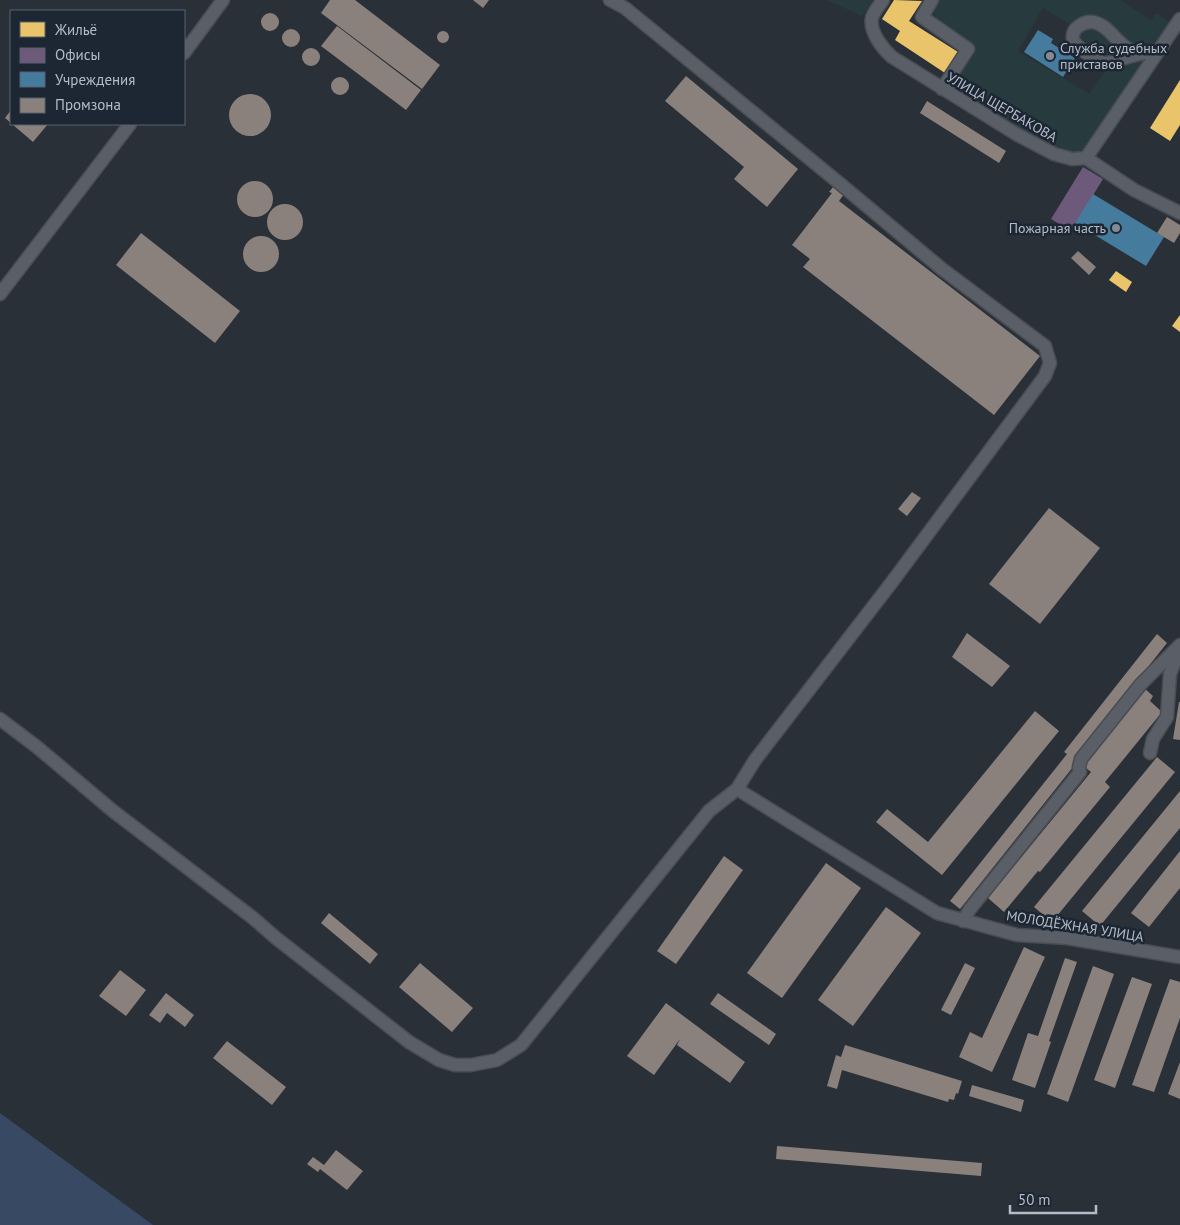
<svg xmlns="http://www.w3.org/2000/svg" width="1180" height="1225" font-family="'PT Sans',sans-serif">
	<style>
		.green { fill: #273a3e }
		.water { fill: #384963 }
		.homes { fill: #e9c46a }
		.offices { fill: #6d597a }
		.public { fill: #457b9d }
		.industry { fill: #8a817c }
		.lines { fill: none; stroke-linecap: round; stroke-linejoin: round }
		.minor-casing { stroke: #484c53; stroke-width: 15 }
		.minor { stroke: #5a5e66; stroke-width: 12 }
		.poi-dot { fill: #848b96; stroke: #1d2633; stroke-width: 2 }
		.labels { text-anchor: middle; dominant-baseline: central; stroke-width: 5; stroke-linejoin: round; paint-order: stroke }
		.poi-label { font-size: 14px; fill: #b4bcc9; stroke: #1d2633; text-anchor: start }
		.street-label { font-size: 14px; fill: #b4bcc9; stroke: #1d2633 }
	</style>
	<rect width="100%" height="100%" fill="#2a3038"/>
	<path class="green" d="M826,0H873L862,16Z
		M939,0H1121L1151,20L1156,13L1170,22L1153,48L1136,49L1109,26H1073L1043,8L1018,51L1089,94L1108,67L1147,58L1083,153L1074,155L1057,151L948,87L975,45L937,20L933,10Z
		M1085,27L1098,29L1124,54C1102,61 1103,58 1084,46L1086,41L1077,36Z"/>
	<path class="water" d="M0,1113L153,1225H0Z"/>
	<path class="homes" d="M894,0L922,1L909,21L958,52L945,73L895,40L900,31L882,19Z
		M1180,80V125L1170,141L1150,128Z
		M1116,271L1132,282L1126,292L1109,280Z
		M1180,315V332L1172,326Z"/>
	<path class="offices" d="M1083,167L1103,179L1071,231L1051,219Z"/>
	<path class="public" d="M1038,30L1053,39L1051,43L1075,58L1063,77L1024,52Z
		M1093,194L1164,237L1146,266L1075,223Z"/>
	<path class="industry" d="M330,0H355L440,65L422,89L321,13Z
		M473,0H489L483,8Z
		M261 22a9 9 0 1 1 18 0a9 9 0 1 1-18 0Z
		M337,26L421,90L406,110L321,46Z
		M282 38a9 9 0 1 1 18 0a9 9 0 1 1-18 0Z
		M437 37a6 6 0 1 1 12 0a6 6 0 1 1-12 0Z
		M302 57a9 9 0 1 1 18 0a9 9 0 1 1-18 0Z
		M686,76L798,169L767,207L734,179L744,167L665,101Z
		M331 86a9 9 0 1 1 18 0a9 9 0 1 1-18 0Z
		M229 115a21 21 0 1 1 42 0a21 21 0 1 1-42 0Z
		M927,101L1006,151L999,163L920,113Z
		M11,110V123L5,118Z
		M12,124H48L33,142Z
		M237 199a18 18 0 1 1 36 0a18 18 0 1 1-36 0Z
		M834,186L844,194L839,201L1040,356L994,415L803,267L810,259L792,245L832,193L829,192Z
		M267 222a18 18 0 1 1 36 0a18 18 0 1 1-36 0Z
		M1167,217L1180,225V233L1174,243L1157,233Z
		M141,233L240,311L215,343L116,265Z
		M243 254a18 18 0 1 1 36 0a18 18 0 1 1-36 0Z
		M1078,251L1096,267L1089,275L1071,258Z
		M912,492L921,498L907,516L898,509Z
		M1049,508L1100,548L1040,624L989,584Z
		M967,633L1010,666L992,687L952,657Z
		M1157,634L1167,643L1074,760L1077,762L960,909L950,901L1067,754L1064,752Z
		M1144,688L1153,696L1150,701L1162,712L1105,782L1110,787L1040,872L1038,871L1004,912L988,898L1091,772L1082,765Z
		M1179,702H1180V740L1173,739Z
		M1035,711L1059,731L942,875L876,822L887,809L928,842Z
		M1157,757L1175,772L1052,922L1034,907Z
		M1180,791V828L1100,926L1082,911Z
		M1180,851V888L1149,927L1131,913Z
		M724,856L743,870L676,964L657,951Z
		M826,863L861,888L782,998L747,973Z
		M886,907L921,933L853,1026L818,1000Z
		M329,913L378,954L370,964L321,923Z
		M1024,947L1045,957L992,1072L959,1057L970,1032L982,1038Z
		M1065,958L1077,962L1049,1041L1051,1042L1035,1088L1012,1080L1028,1033L1038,1036Z
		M420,963L473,1008L452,1032L399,987Z
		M965,963L975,968L951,1015L941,1010Z
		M1093,966L1114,974L1068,1102L1047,1094Z
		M120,970L146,990L126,1016L99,996Z
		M1132,977L1152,984L1115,1088L1094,1080Z
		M1170,979L1180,982V1018L1154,1092L1132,1085Z
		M166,993L194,1015L185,1027L167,1013L160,1023L149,1015Z
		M718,993L776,1034L769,1045L710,1004Z
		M666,1003L745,1062L730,1083L677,1045L680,1039L654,1075L627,1056Z
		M227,1041L286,1087L272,1105L213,1058Z
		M845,1045L962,1081L958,1094L956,1093L954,1100L949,1099L948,1102L842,1070L837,1089L827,1086L836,1055L841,1057Z
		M1180,1062V1099L1168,1094Z
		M972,1085L1024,1100L1021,1112L969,1096Z
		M777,1146L982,1163L981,1176L776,1159Z
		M336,1150L363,1171L347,1190L320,1169L318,1172L307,1164L313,1157L324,1165Z"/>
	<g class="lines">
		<defs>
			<path id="minor" d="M883,0C880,5 873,12 872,18C869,32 883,49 892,57L1016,134L1054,154L1072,159L1086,158L1134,190L1180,213
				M932,0L922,17L968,49L942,89
				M184,53L223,0
				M1141,53C1118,51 1113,26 1093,22C1084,21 1071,28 1073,39C1074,46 1100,64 1106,63C1112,63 1120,59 1125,58C1136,54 1147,52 1159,50
				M1086,158L1180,19
				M0,294L130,124
				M0,719L37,747L113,811L253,918L276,938L409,1042L439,1060L455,1065H471L497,1060L521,1045L709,811L737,789L755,760L892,582L1045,376L1050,363L1045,346L942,269L838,182L625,8L610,0
				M1150,753L1153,739L1167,717L1170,674L1180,648
				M737,789L937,913L1017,935L1067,938L1180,957
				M963,921L970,909L1080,772L1079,767L1081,759L1141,684L1180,645"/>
		</defs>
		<use href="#minor" class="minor-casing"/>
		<use href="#minor" class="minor"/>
	</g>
	<g class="poi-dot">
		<circle cx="1050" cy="56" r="5"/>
		<circle cx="1116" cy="228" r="5"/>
	</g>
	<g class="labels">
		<g class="poi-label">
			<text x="1060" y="48">Служба судебных<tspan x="1060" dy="16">приставов</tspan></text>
			<text x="1106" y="228" text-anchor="end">Пожарная часть</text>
		</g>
		<g class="street-label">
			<text transform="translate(1002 107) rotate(30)">УЛИЦА ЩЕРБАКОВА</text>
			<text transform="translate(1075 926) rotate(9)">МОЛОДЁЖНАЯ УЛИЦА</text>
		</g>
	</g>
	<rect x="10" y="10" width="175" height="115" fill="#1d2633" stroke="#59626f"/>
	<rect x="20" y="22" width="25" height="15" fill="#e9c46a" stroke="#59626f"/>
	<text x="55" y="35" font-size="15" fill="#b4bcc9">Жильё</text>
	<rect x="20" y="48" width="25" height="15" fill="#6d597a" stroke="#59626f"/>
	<text x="55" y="60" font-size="15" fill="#b4bcc9">Офисы</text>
	<rect x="20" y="72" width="25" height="15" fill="#457b9d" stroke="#59626f"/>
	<text x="55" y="85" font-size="15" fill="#b4bcc9">Учреждения</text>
	<rect x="20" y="98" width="25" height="15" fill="#8a817c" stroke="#59626f"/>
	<text x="55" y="110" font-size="15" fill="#b4bcc9">Промзона</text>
	<path d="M1010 1205v8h86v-8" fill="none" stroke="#b4bcc9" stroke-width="2.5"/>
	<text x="1018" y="1205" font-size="15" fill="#b4bcc9" stroke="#1d2633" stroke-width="4" paint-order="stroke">50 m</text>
</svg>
